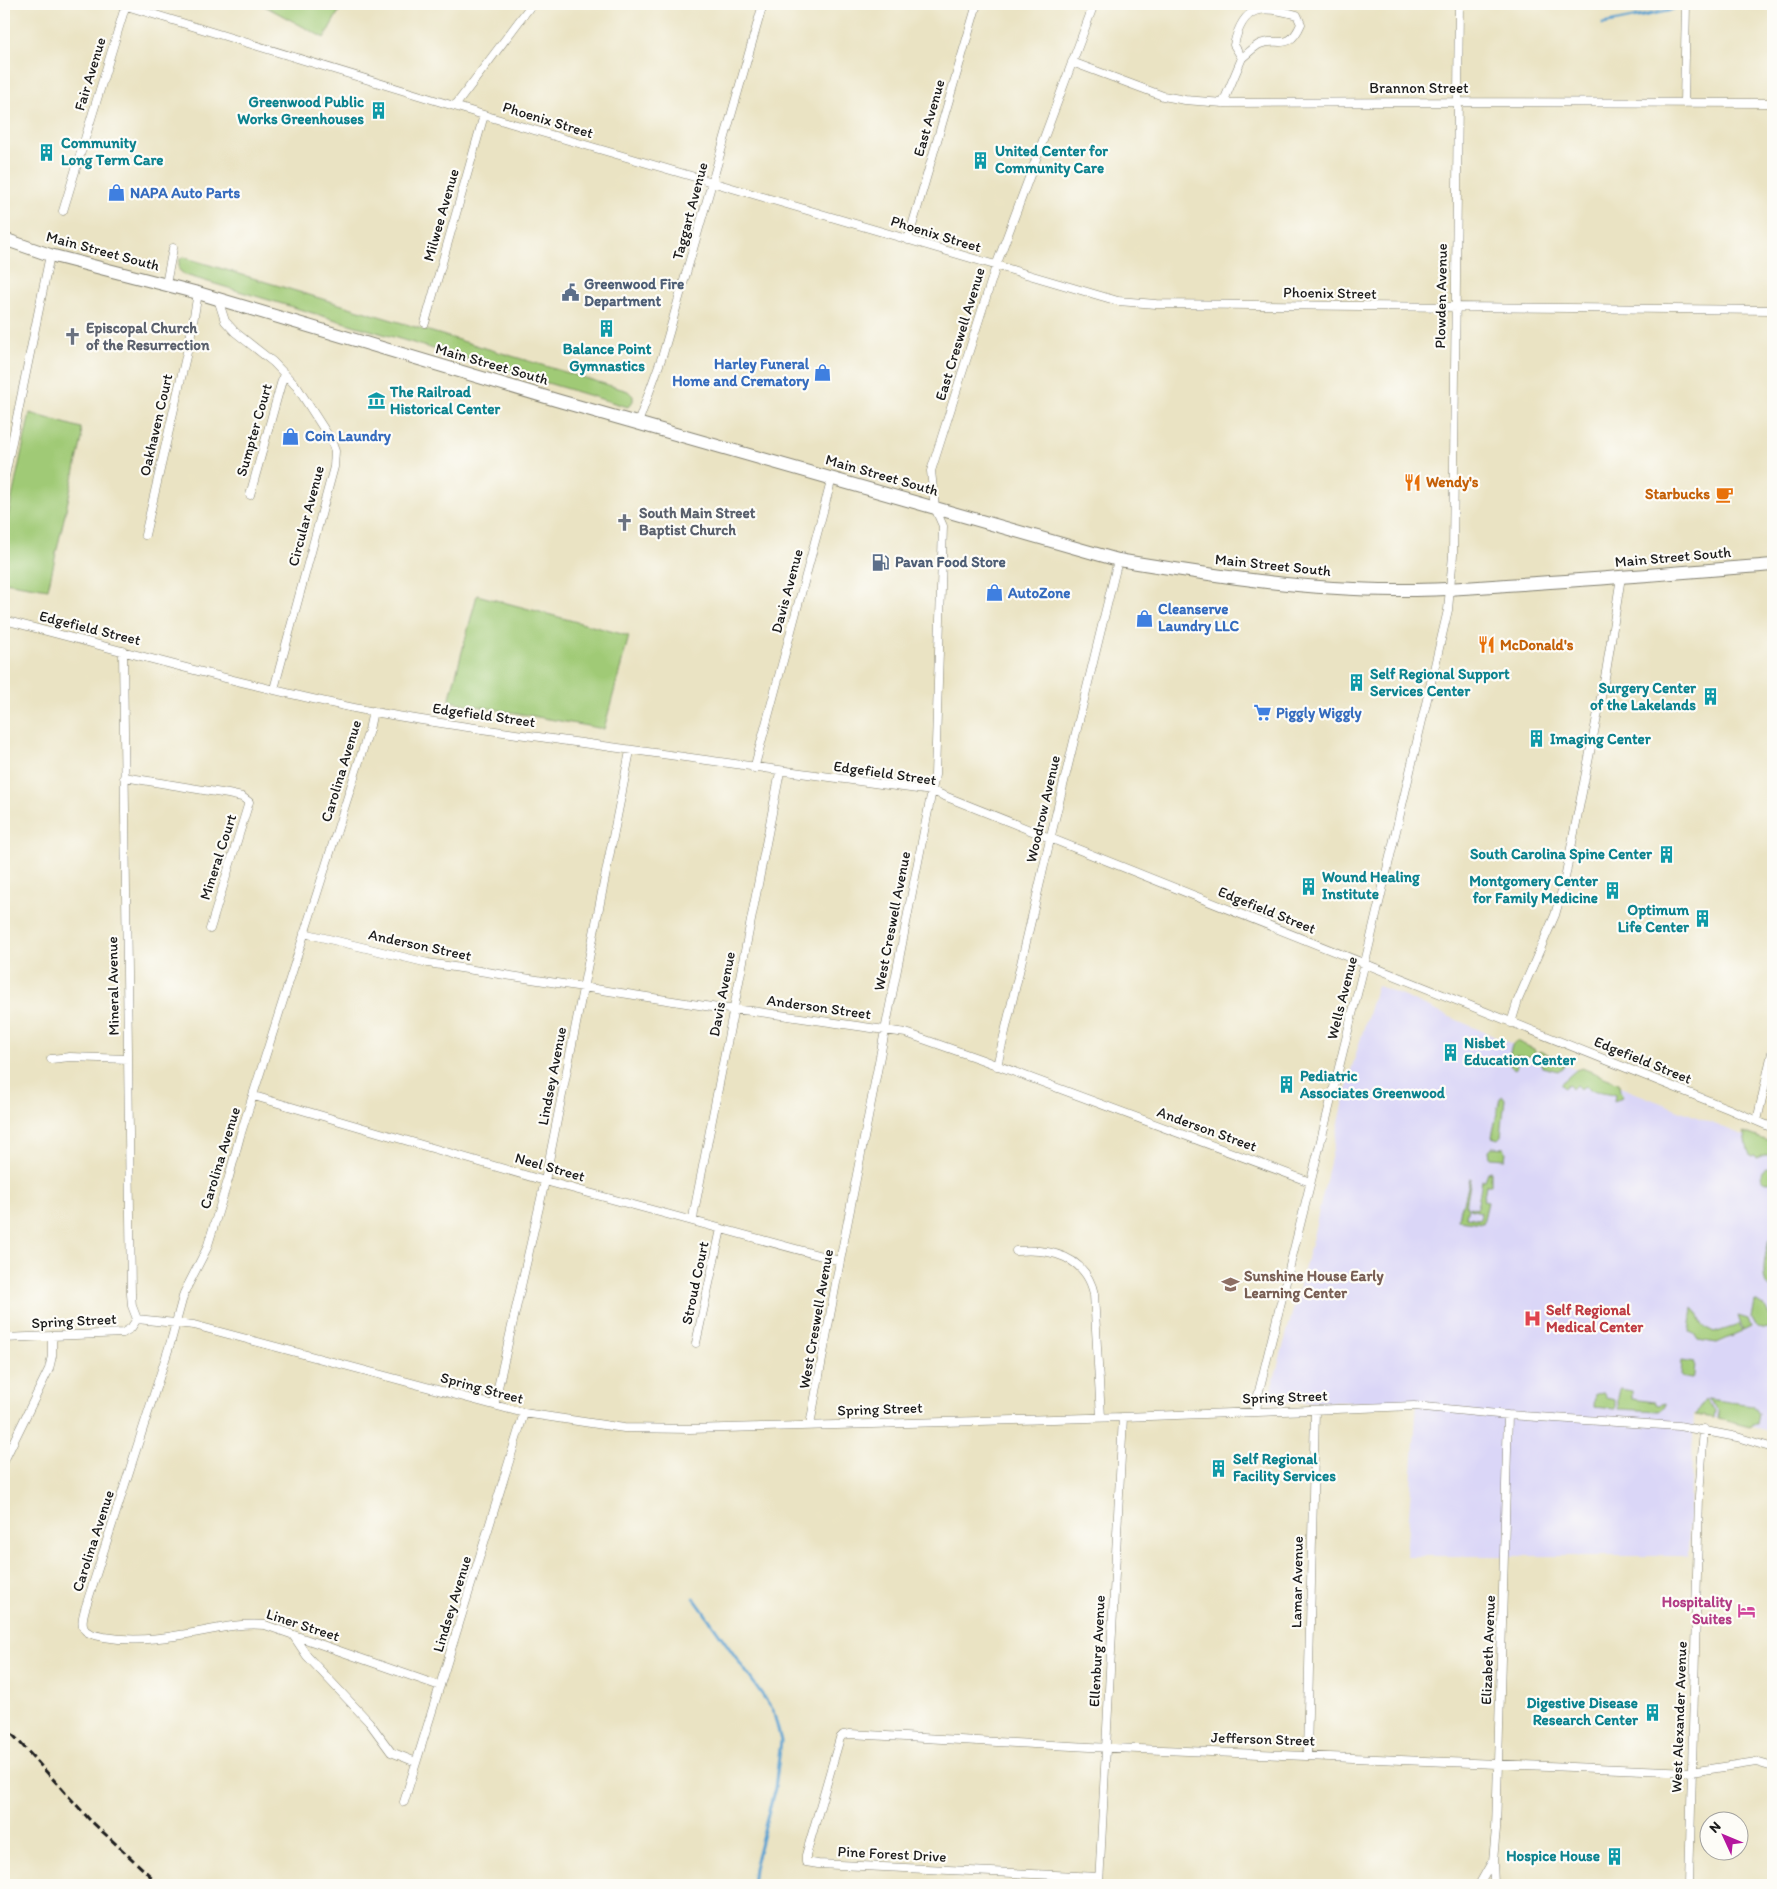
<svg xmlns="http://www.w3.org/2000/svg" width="1777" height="1889" font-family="Itim,sans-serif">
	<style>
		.built { fill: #dad6f7 }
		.green { fill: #a0ca76; stroke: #5e7349 }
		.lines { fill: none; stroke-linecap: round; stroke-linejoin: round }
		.stream { stroke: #5ba2d1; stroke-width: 3 }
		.street-casing { stroke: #838070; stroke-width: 9 }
		.primary-casing { stroke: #838070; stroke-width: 14 }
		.street { stroke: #fff; stroke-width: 8 }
		.primary { stroke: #fff; stroke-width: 12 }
		.rail { stroke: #1c1c1c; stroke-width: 3; stroke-dasharray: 8 4; stroke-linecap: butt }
		.labels { text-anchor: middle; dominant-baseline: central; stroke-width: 4.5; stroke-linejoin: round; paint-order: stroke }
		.street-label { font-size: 15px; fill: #1c1c1c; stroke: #fdfcf7 }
		.culture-label { font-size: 15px; font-weight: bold; fill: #0d838f; stroke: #fdfcf7; text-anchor: start }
		.shop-label { font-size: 15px; font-weight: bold; fill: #366cbe; stroke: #fdfcf7; text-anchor: start }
		.service-label { font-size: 15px; font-weight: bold; fill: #4e5e75; stroke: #fdfcf7; text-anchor: start }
		.worship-label { font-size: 15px; font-weight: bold; fill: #5b616d; stroke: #fdfcf7; text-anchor: start }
		.food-label { font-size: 15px; font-weight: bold; fill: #c56008; stroke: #fdfcf7; text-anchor: start }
		.education-label { font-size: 15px; font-weight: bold; fill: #785e54; stroke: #fdfcf7; text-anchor: start }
		.health-label { font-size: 15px; font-weight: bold; fill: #be3a42; stroke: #fdfcf7; text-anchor: start }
		.hotel-label { font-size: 15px; font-weight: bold; fill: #b23c85; stroke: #fdfcf7; text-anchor: end }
	</style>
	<rect width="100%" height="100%" fill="#fdfcf7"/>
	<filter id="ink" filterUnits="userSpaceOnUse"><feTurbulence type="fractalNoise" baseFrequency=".02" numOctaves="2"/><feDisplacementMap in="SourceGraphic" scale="10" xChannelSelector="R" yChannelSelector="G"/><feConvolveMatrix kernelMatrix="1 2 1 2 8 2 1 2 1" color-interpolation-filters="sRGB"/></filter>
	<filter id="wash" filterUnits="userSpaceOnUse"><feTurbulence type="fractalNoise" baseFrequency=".0096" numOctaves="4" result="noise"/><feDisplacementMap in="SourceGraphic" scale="20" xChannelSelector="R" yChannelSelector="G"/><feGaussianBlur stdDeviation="1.12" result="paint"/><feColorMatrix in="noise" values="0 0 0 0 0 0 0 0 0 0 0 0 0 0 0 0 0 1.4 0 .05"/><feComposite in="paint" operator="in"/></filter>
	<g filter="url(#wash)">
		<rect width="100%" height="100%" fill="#eae3c3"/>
		<path class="built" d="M1377,985L1521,1048L1773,1147V1432L1694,1413L1688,1556H1406L1417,1402H1268L1313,1237L1351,1070Z"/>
		<path class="green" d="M261,4H343L324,38Z
			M183,257L628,391L633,396V401L628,407L185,275L179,270V260Z
			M30,413L81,428L82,439L48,589L4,582V535Z
			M477,595L629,636L604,729L449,701Z
			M1516,1041L1534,1049L1537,1057L1515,1056L1517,1067L1515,1069L1511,1066L1508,1060L1512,1045Z
			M1539,1051L1565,1061L1563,1067L1558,1071L1542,1067L1538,1053Z
			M1582,1068L1619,1083L1620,1092L1623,1096L1614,1102L1615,1094L1589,1090L1585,1086L1580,1089L1576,1085L1572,1089L1568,1084L1564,1088L1560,1084L1576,1070Z
			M1503,1096L1505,1099L1501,1136L1498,1139L1492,1137L1500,1098Z
			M1744,1132L1773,1143V1155H1765L1757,1158L1755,1155L1751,1156C1746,1150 1747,1140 1744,1132Z
			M1492,1147L1504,1148L1506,1152L1505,1159L1490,1158L1489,1150Z
			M1761 1175a7 7 0 1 1 14 0a7 7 0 1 1-14 0Z
			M1491,1171V1185H1486L1483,1201L1488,1202L1483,1223L1458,1220L1460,1208L1464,1203L1470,1178H1471L1466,1206L1468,1207L1466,1217L1480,1219L1481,1212L1469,1209V1207L1477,1209L1482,1180H1485L1488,1172Z
			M1773,1235V1258L1770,1260V1264L1773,1272V1290C1770,1288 1766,1286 1765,1281C1762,1271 1766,1243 1773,1235Z
			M1755,1301C1768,1308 1772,1314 1770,1329L1757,1327L1752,1318Z
			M1693,1308C1705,1319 1695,1324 1714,1333L1739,1325L1742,1332L1717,1343L1698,1340L1694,1334L1690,1332Z
			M1738,1316L1748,1319L1751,1327L1743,1331Z
			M1682,1361L1695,1363L1694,1375L1692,1378L1682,1377L1681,1375Z
			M1620,1389L1632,1391V1399L1655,1402V1404L1658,1405L1665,1403V1407L1659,1411L1618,1409V1398Z
			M1603,1393L1606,1397L1615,1399V1409L1594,1407L1595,1394Z
			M1707,1399L1753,1405L1759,1414L1757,1424H1752L1750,1427L1718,1419V1410Z
			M1705,1400L1715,1410L1714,1418L1695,1415Z"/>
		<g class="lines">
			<path class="stream" d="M1603,24L1672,10L1677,4
				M694,1598L773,1710L781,1741L775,1788L754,1868L752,1885"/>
		</g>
	</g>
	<g filter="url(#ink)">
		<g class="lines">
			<defs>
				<path id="street" d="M120,4L500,120L1118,301L1156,304L1773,310
					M1072,62L1163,96L1185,100L1223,103L1458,102L1773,103
					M1223,103L1242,58L1234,45C1243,4 1262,5 1297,15L1301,24C1288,54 1277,35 1258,45C1252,49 1247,54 1242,58
					M1684,103L1686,4
					M455,106L532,4
					M63,211L126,4
					M908,240L977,4
					M166,284L173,248
					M218,299L225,321L235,332L273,362L297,387L331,440L335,451L334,467L274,689
					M425,323L484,115
					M638,423L663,354L763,4
					M4,481L50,255
					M250,495L284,373
					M145,535L190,339L198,293
					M4,620C120,650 236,683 354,708C422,722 491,730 560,740C684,758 808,775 932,791L1729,1109L1773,1128
					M123,651L131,1294L132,1306L137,1319
					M373,711L369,730L240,1136L229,1177L207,1248L184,1293L171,1341L85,1609C83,1616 80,1626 86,1631C91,1635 99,1636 104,1637C138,1643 171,1637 204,1631C224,1627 244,1623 265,1625L440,1686
					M754,769L832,478
					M124,777L228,794L242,797L249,802L210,929
					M304,933L428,963L718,1008L752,1011L906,1033L980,1059L1310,1182
					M1511,1023L1518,1000L1555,915L1564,883L1606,672L1621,577
					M51,1059L70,1057L128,1059
					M997,1066L1053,827L1118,560
					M254,1096L545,1181L840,1261
					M1757,1121L1773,1048
					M693,1221L694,1212L780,772
					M1016,1251C1050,1248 1086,1256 1094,1294L1101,1417
					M4,1338L123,1333L131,1328L137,1319L194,1325L524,1413L624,1428L690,1429L1123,1417L1414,1406L1508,1415L1679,1426L1737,1437L1773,1448
					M696,1343L721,1229
					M494,1405L545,1181L630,751
					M1256,1412L1258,1395L1368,950L1448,610L1453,555L1459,4
					M810,1425L840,1261L935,775L943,526L935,508L931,471L996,266L1094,4
					M4,1461L49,1369L52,1356V1336
					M293,1635L307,1656L369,1722L391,1752L416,1762
					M1307,1755L1315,1410
					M404,1802L524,1413
					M1099,1877L818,1864L806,1862V1855L840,1738L843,1735L850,1734L1090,1747L1691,1772L1756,1762L1773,1767
					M1099,1885L1123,1417
					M1479,1885L1492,1862
					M1494,1885L1493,1861L1496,1829L1498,1763L1508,1415
					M1689,1885L1699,1496L1704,1429"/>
				<path id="primary" d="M4,239L50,255L198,293L556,400L1118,560C1211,575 1302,590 1396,590C1443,591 1489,586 1536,583C1615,578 1694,571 1773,565"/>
			</defs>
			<use href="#street" class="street-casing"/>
			<use href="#primary" class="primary-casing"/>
			<use href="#street" class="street"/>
			<use href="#primary" class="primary"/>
			<path class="rail" d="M4,1725L90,1820L160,1885"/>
		</g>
	</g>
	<defs>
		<symbol id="building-bare" viewBox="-9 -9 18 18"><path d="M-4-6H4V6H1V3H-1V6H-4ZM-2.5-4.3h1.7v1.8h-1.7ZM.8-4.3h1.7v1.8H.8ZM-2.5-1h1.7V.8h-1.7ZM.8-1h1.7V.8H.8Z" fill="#0f9aa8" stroke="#fdfcf7" stroke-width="2.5" paint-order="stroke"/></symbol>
		<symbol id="shop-bare" viewBox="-9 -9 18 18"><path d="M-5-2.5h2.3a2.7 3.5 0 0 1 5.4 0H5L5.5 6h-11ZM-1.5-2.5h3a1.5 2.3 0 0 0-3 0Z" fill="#3f7fe0" stroke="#fdfcf7" stroke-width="2.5" paint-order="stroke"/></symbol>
		<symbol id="civic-bare" viewBox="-9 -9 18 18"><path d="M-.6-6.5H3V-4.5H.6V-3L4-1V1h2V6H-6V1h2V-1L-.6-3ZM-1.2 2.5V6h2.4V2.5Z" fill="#5c6f8a" stroke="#fdfcf7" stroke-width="2.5" paint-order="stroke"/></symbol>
		<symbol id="church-bare" viewBox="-9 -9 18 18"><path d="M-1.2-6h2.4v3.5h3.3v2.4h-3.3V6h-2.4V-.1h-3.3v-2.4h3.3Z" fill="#6b7280" stroke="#fdfcf7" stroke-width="2.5" paint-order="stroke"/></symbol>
		<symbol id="museum-bare" viewBox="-9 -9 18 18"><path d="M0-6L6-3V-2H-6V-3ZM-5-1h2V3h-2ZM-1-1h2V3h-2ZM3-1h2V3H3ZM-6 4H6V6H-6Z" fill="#0f9aa8" stroke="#fdfcf7" stroke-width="2.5" paint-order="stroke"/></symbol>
		<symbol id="restaurant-bare" viewBox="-9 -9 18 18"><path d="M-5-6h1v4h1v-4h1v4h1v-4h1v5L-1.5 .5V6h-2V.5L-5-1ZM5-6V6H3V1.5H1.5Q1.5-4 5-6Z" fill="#e8710a" stroke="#fdfcf7" stroke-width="2.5" paint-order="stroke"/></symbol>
		<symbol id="cafe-bare" viewBox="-9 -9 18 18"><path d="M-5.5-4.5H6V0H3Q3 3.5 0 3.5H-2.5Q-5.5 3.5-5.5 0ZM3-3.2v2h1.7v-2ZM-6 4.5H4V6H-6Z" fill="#e8710a" stroke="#fdfcf7" stroke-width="2.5" paint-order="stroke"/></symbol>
		<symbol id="fuel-bare" viewBox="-9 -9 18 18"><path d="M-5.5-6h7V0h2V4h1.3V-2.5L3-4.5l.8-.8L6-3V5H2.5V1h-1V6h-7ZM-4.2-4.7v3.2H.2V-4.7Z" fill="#5c6f8a" stroke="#fdfcf7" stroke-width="2.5" paint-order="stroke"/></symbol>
		<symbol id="supermarket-bare" viewBox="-9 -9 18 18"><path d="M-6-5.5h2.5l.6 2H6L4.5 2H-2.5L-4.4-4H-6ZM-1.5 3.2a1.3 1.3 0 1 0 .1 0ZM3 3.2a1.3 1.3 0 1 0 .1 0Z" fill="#3f7fe0" stroke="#fdfcf7" stroke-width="2.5" paint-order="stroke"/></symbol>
		<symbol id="school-bare" viewBox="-9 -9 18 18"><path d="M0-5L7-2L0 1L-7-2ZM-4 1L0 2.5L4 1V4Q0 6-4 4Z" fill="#8d6e63" stroke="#fdfcf7" stroke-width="2.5" paint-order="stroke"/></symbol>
		<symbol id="hospital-bare" viewBox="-9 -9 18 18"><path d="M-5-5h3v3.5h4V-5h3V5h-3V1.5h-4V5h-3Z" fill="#e0444e" stroke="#fdfcf7" stroke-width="2.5" paint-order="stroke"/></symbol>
		<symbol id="hotel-bare" viewBox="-9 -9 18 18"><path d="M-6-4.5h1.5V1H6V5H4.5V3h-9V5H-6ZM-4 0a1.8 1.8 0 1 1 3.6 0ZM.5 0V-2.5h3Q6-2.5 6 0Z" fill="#d1479c" stroke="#fdfcf7" stroke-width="2.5" paint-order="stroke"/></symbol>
	</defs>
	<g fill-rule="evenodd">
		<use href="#building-bare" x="366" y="98" width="25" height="25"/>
		<use href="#building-bare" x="34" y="140" width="25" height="25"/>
		<use href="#building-bare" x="968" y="148" width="25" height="25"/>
		<use href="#shop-bare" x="104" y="180" width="25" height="25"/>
		<use href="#civic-bare" x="558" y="280" width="25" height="25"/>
		<use href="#building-bare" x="594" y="316" width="25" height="25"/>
		<use href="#church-bare" x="60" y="324" width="25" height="25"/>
		<use href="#shop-bare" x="810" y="360" width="25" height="25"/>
		<use href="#museum-bare" x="364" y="388" width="25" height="25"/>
		<use href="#shop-bare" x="278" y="424" width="25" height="25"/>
		<use href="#restaurant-bare" x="1400" y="470" width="25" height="25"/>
		<use href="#cafe-bare" x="1712" y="482" width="25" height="25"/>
		<use href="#church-bare" x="612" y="510" width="25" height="25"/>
		<use href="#fuel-bare" x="868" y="550" width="25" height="25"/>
		<use href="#shop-bare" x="982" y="580" width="25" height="25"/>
		<use href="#shop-bare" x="1132" y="606" width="25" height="25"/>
		<use href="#restaurant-bare" x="1474" y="632" width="25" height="25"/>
		<use href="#building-bare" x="1344" y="670" width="25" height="25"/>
		<use href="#building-bare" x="1698" y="684" width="25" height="25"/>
		<use href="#supermarket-bare" x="1250" y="700" width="25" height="25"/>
		<use href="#building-bare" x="1524" y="726" width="25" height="25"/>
		<use href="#building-bare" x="1654" y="842" width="25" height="25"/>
		<use href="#building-bare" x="1296" y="874" width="25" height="25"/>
		<use href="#building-bare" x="1600" y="878" width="25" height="25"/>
		<use href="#building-bare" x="1690" y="906" width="25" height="25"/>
		<use href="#building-bare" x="1438" y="1040" width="25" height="25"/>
		<use href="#building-bare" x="1274" y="1072" width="25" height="25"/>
		<use href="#school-bare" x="1218" y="1272" width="25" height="25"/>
		<use href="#hospital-bare" x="1520" y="1306" width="25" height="25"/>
		<use href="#building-bare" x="1206" y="1456" width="25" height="25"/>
		<use href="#hotel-bare" x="1734" y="1598" width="25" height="25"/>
		<use href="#building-bare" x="1640" y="1700" width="25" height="25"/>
		<use href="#building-bare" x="1602" y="1844" width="25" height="25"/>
	</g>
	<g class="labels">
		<g class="street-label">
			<text transform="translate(90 74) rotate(-73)">Fair Avenue</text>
			<text x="1419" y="88">Brannon Street</text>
			<text transform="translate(929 118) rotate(-74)">East Avenue</text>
			<text transform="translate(548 120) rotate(17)">Phoenix Street</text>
			<text transform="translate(690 211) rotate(-75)">Taggart Avenue</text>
			<text transform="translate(441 215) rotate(-74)">Milwee Avenue</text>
			<text transform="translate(936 234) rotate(17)">Phoenix Street</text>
			<text transform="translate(103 251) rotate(15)">Main Street South</text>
			<text transform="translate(1330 293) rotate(1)">Phoenix Street</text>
			<text transform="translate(1441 296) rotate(-89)">Plowden Avenue</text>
			<text transform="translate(960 334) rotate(-73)">East Creswell Avenue</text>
			<text transform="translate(492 364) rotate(16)">Main Street South</text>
			<text transform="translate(156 425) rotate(-77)">Oakhaven Court</text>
			<text transform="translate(254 430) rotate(-74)">Sumpter Court</text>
			<text transform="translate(882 475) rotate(16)">Main Street South</text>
			<text transform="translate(306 516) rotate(-75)">Circular Avenue</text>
			<text transform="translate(1673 557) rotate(-5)">Main Street South</text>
			<text transform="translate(1273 565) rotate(6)">Main Street South</text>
			<text transform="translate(787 591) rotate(-75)">Davis Avenue</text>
			<text transform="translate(90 628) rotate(14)">Edgefield Street</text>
			<text transform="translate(484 715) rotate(8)">Edgefield Street</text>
			<text transform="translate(341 771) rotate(-73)">Carolina Avenue</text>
			<text transform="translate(885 773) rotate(8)">Edgefield Street</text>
			<text transform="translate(1043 809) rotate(-77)">Woodrow Avenue</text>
			<text transform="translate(218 857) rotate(-72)">Mineral Court</text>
			<text transform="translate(1267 910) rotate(22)">Edgefield Street</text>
			<text transform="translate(892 921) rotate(-79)">West Creswell Avenue</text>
			<text transform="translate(420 945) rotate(12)">Anderson Street</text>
			<text transform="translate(113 986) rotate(-91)">Mineral Avenue</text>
			<text transform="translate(722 994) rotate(-79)">Davis Avenue</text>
			<text transform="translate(1342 998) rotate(-76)">Wells Avenue</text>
			<text transform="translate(819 1007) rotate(8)">Anderson Street</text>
			<text transform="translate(1643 1060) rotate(22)">Edgefield Street</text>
			<text transform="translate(552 1076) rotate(-79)">Lindsey Avenue</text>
			<text transform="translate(1207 1129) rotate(20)">Anderson Street</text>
			<text transform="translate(220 1158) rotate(-73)">Carolina Avenue</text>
			<text transform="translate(550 1167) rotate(16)">Neel Street</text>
			<text transform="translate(695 1283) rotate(-78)">Stroud Court</text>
			<text transform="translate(816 1319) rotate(-80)">West Creswell Avenue</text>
			<text transform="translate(74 1321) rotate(-3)">Spring Street</text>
			<text transform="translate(482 1388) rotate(15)">Spring Street</text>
			<text transform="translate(1285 1397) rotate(-2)">Spring Street</text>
			<text transform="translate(880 1409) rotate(-2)">Spring Street</text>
			<text transform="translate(93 1541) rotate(-72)">Carolina Avenue</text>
			<text transform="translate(1297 1582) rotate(-89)">Lamar Avenue</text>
			<text transform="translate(452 1604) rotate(-73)">Lindsey Avenue</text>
			<text transform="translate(303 1625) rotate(18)">Liner Street</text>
			<text transform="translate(1488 1650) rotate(-88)">Elizabeth Avenue</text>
			<text transform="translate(1097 1651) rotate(-87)">Ellenburg Avenue</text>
			<text transform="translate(1679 1717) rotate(-88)">West Alexander Avenue</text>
			<text transform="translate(1263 1739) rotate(2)">Jefferson Street</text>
			<text transform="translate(892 1854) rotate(3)">Pine Forest Drive</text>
		</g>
		<g class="culture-label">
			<text x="364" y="102" text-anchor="end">Greenwood Public<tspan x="364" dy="17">Works Greenhouses</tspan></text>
			<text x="61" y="143">Community<tspan x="61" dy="17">Long Term Care</tspan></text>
			<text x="995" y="151">United Center for<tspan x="995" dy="17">Community Care</tspan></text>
			<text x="607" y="349" text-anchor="middle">Balance Point<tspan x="607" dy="17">Gymnastics</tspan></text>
			<text x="390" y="392">The Railroad<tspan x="390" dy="17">Historical Center</tspan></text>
			<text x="1370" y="674">Self Regional Support<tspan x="1370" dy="17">Services Center</tspan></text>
			<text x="1696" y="688" text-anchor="end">Surgery Center<tspan x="1696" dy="17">of the Lakelands</tspan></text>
			<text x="1550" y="739">Imaging Center</text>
			<text x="1652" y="854" text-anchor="end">South Carolina Spine Center</text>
			<text x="1322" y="877">Wound Healing<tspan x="1322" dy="17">Institute</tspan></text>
			<text x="1598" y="881" text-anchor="end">Montgomery Center<tspan x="1598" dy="17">for Family Medicine</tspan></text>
			<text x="1689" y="910" text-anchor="end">Optimum<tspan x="1689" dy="17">Life Center</tspan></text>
			<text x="1464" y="1043">Nisbet<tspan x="1464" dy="17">Education Center</tspan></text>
			<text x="1300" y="1076">Pediatric<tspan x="1300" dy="17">Associates Greenwood</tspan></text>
			<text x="1233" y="1459">Self Regional<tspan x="1233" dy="17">Facility Services</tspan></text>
			<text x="1638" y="1703" text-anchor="end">Digestive Disease<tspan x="1638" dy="17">Research Center</tspan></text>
			<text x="1600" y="1856" text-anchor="end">Hospice House</text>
		</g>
		<g class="shop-label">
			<text x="130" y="193">NAPA Auto Parts</text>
			<text x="809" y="364" text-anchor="end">Harley Funeral<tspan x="809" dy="17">Home and Crematory</tspan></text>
			<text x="305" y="436">Coin Laundry</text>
			<text x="1008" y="593">AutoZone</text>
			<text x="1158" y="609">Cleanserve<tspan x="1158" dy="17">Laundry LLC</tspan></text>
			<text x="1276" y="713">Piggly Wiggly</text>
		</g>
		<g class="service-label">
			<text x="584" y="284">Greenwood Fire<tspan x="584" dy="17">Department</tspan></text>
			<text x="895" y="562">Pavan Food Store</text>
		</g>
		<g class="worship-label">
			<text x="86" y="328">Episcopal Church<tspan x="86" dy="17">of the Resurrection</tspan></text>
			<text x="639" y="513">South Main Street<tspan x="639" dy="17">Baptist Church</tspan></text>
		</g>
		<g class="food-label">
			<text x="1426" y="482">Wendy's</text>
			<text x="1710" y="494" text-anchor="end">Starbucks</text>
			<text x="1500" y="645">McDonald's</text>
		</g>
		<g class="education-label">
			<text x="1244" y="1276">Sunshine House Early<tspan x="1244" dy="17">Learning Center</tspan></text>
		</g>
		<g class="health-label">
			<text x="1546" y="1310">Self Regional<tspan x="1546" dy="17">Medical Center</tspan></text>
		</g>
		<g class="hotel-label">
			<text x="1732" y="1602">Hospitality<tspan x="1732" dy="17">Suites</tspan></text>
		</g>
	</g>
	<rect width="1777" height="1889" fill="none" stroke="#fdfcf7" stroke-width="20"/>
	<g transform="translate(1724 1836) rotate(314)"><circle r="24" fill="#fdfcf7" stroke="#a3a29f"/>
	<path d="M0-4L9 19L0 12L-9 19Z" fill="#b5179e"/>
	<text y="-8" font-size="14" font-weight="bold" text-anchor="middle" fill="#1c1c1c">N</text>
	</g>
</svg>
